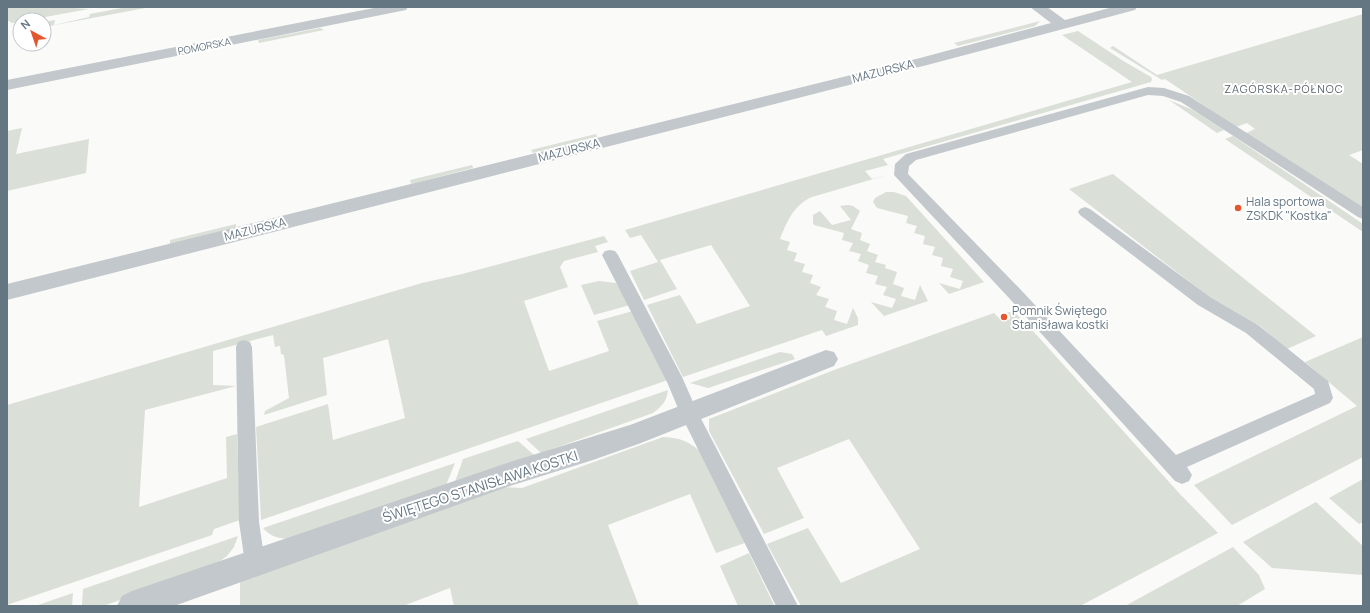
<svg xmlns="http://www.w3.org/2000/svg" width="1370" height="613" font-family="Manrope,sans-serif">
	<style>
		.green { fill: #dadfd7 }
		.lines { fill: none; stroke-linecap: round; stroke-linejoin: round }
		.service { fill: #c3c8cc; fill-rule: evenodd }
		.minor { fill: #c3c8cc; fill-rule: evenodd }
		.poi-dot { fill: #e4572e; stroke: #fff; stroke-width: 1.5 }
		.labels { text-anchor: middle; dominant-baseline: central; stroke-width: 4; stroke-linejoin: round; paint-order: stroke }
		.far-street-label { font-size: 10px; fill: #657683; stroke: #fff }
		.far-neighbourhood-label { font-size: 11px; letter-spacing: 1px; fill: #57646e; stroke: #fff }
		.street-label { font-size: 12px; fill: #657683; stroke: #fff }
		.poi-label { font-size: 12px; fill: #657683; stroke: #fff; text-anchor: start }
		.near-street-label { font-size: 14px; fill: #657683; stroke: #fff }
	</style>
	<rect width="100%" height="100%" fill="#fafaf8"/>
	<path class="green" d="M7,7H60L89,9L12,23L7,20Z
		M127,7H151L44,27V22L55,20L54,25L89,17L90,14Z
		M1363,14V150L1349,155L1363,164V207L1246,133L1255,129L1247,123L1236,127L1165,79L1162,80L1110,48L1113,46L1157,75Z
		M1040,21L1035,26L958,46L954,43Z
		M320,28L324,30L259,43L258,40Z
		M1078,31L1125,62L1151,77L1152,79L1151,82L883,159L888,165L865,171L872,179L887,175L812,197C794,205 787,221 780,239L790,242L787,250L797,253L794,261L805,264L802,272L813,275L810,283L821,287L816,295L829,299L825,307L837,311L834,320L847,324L853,308L858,318V325L826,336L822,330L683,377L647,305L680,295L697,324L750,306L711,245L660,260L677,289L644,300L630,271L658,262L641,235L630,238L625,230L1132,82L1062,35Z
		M1169,100L1193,110L1224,130L1217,133Z
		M22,128L16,154L89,139L86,173L7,191V131Z
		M596,134L597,137L533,153L531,150Z
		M1233,136L1363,224V232L1225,139Z
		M472,165L473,168L411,184L410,180Z
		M1113,174L1316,336L1287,349L1260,326L1208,296L1069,189Z
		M886,192H894L906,196L984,282L949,294L939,283L960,289L963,281L950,277L953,269L941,266L943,258L932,255L935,247L923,244L925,236L914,233L917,226L906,223L908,216L877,208L873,202L875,198Z
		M848,205L853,206L860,211L851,229L862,233L860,240L870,244L867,251L878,255L875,262L886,265L885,268L897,272L893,284L904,288L901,296L915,300L920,285L928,301L884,316L871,302L892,308L896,299L883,295L887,287L875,284L878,276L866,273L869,265L858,261L861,254L849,251L853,243L842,240L844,233L814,225L813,223V215L820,211L832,225L851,220L840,206Z
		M236,224V228L170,245V240Z
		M604,236L608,242L595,246L598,252L564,261L560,267L568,287L524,301L549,371L609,351L597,321L633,311L668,380L261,520L256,427L328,404L333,440L405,418L388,339L323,358L327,395L264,415L265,411L289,398L284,355L281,354L280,346L275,347L273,335L213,351V385L236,386L145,410L139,507L227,478L226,437L237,434L240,520L214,529L212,535L7,605V405L422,283L462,274Z
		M599,281L616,283L630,305L594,315L581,285Z
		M1007,312L1015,313L1024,321L1179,493L1218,533L1080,606H801L767,544L808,528L841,583L920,549L849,439L777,468L804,518L764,534L709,431V419L834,370L994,313L1000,319L1006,321L1010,319V316Z
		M1363,337V457L1232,525L1194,485L1357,406L1305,362Z
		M780,352L792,354L795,359L708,388L690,383Z
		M668,390C667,401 662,406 653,413L541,453L526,439Z
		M663,437C681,438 688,441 701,452L745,543L716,553L690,494L608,525L639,606H454L450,588L403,606H240V580L501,487L522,488Z
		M518,441L534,455L455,482L463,459Z
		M455,463L446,485L292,539C281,539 270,537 263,528Z
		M1363,479V522L1359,524L1329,498Z
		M1316,502L1363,546V575L1272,568L1243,542Z
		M238,536L234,547L227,556L209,569L103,606H82L83,589Z
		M1233,547L1259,575L1265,589L1237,606H1125Z
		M749,553L774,605V606H738L720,566Z
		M73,593L72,606H35Z"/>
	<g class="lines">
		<path class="service" d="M1148,87L1164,88L1189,96L1363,207V219L1358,217L1181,102L1163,96L1148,95L916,160L909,166L908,174L1021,290L1176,455L1315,394L1314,389L1246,333L1198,305L1080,215L1078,212L1080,209L1085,207L1090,209L1210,297L1258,325L1328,381L1333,398L1330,403L1187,467L1192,475L1189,481L1182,484L1175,481L1009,298L894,175L895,164L906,154Z
			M610,250L615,251L618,255L682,377L697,411L798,606H776L680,413L667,382L602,255L605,251Z
			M244,340L250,342L252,347L259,522L265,563L262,570L255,573L248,570L245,563L239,522L236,347L238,342Z"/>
		<path class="minor" d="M379,7H408L406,10L401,11L7,90V80Z
			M1030,7H1047L1065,20L1113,7H1137L1135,10L931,64L7,300V284L920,58L1051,23Z
			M826,350L834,352L838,359L834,366L641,443L593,460L513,485L174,606H117L122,596L132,591L513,461L630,425Z"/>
	</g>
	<g class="poi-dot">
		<circle cx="1238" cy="208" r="4"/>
		<circle cx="1004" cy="317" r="4"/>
	</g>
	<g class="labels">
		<g class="far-street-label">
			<text transform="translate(204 46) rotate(-11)">POMORSKA</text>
		</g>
		<g class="far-neighbourhood-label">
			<text x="1284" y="88">ZAGÓRSKA-PÓŁNOC</text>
		</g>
		<g class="street-label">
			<text transform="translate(883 71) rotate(-14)">MAZURSKA</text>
			<text transform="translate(569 150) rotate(-14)">MAZURSKA</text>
			<text transform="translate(255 229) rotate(-14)">MAZURSKA</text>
		</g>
		<g class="poi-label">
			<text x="1246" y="201">Hala sportowa<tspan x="1246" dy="14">ZSKDK "Kostka"</tspan></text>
			<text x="1012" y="310">Pomnik Świętego<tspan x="1012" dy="14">Stanisława kostki</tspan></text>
		</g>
		<g class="near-street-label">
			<text transform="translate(480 486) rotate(-18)">ŚWIĘTEGO STANISŁAWA KOSTKI</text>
		</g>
	</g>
	<rect width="1370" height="613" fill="none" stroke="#657683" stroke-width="16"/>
	<g transform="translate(32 32) rotate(320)"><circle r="19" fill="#ffffff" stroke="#c1c8cd"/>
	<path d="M0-3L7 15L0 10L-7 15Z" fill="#e4572e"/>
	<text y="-6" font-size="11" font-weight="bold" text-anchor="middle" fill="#657683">N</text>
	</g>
</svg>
